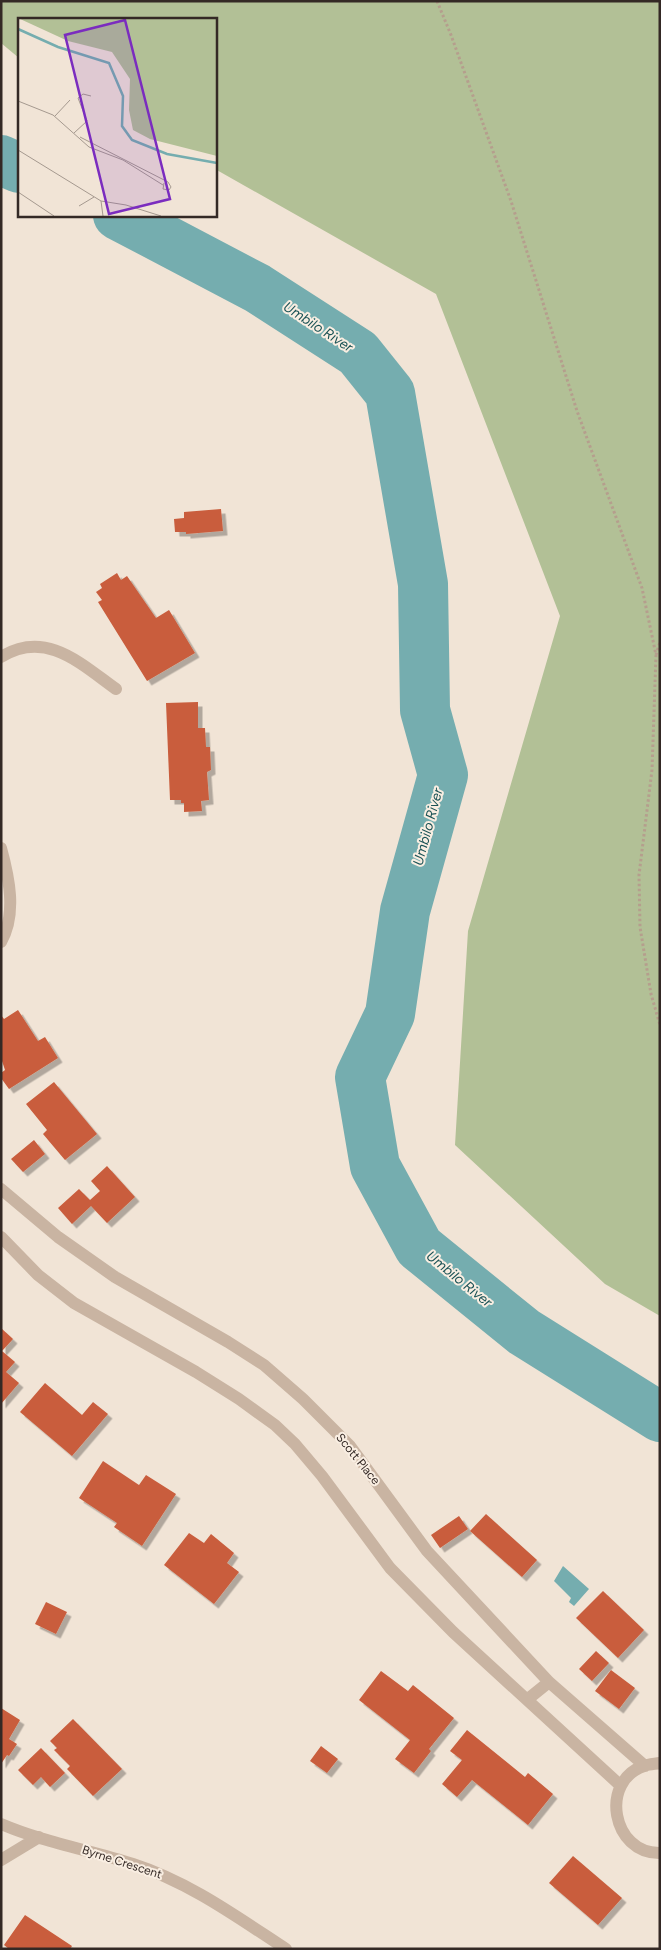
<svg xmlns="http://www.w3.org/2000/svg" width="661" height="1950" font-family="Figtree,sans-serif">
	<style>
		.green { fill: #b2c096 }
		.water { fill: #75adaf }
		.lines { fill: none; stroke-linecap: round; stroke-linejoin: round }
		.river { stroke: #75adaf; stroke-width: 50 }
		.building { fill: #c95d3c; filter: url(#shadow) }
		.path { stroke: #b59e8d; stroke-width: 3; stroke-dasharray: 2.5 2.5; stroke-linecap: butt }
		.street { stroke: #c9b4a2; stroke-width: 12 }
		.labels { text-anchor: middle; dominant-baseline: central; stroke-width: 4; stroke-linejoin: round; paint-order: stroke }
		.street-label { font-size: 12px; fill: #342925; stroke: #f9eee2 }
		.water-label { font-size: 14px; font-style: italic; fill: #1a5255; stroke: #f9eee2 }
		.inset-river { fill: none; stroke: #75adaf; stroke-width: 2.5 }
		.inset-road { fill: none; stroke: #a5998f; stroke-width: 1 }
		.view { fill: #7b2cbf; fill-opacity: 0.15; stroke: #7b2cbf; stroke-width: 2.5 }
		.inset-edge { fill: none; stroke: #342925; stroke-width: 2.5 }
	</style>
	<defs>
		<filter id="shadow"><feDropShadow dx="4.5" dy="4.5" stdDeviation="0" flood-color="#0004"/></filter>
	</defs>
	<rect width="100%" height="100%" fill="#f1e4d6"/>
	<path class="green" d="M1,1H660V1316L605,1284L455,1145L468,931L560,616L436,294L215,169V19H19V58L1,43Z"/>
	<path class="water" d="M563,1566L589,1589L574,1606L569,1602L571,1598L554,1581Z"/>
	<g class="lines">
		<path class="river" d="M1,160L19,168
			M118,215L257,288L358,353L390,393L423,584L425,710L443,775L405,911L390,1014L360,1077L375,1166L419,1247L524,1332L660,1417"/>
	</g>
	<path class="building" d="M221,509L223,531L186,534V532H175L174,519L184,518V512Z
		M117,573L121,580L127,576L156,618L169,610L195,653L147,681L98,602L102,600L96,592L102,588L100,584Z
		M198,702V728H205L206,747H210L211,770L207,772L209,800L201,801L202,811L184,812V803H181V800H170L166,703Z
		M18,1010L38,1041L45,1037L58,1058L9,1089L1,1078V1073L5,1070L1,1058V1015L4,1019Z
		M54,1082L97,1134L65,1160L43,1134L47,1130L26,1104Z
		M34,1140L45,1154L23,1172L11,1159Z
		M107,1166L135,1197L107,1223L91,1206L72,1224L58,1208L79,1189L90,1200L100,1191L91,1181Z
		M1,1328L13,1339L2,1351L15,1362L6,1372L19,1383L1,1404Z
		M45,1383L82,1415L93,1402L108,1414L72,1456L20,1412Z
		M103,1461L139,1485L146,1475L176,1494L142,1546L114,1527L117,1523L79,1498Z
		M486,1514L537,1560L522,1577L470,1531Z
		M459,1516L468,1529L440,1548L431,1535Z
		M189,1533L204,1543L211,1534L234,1553L227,1563L239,1572L214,1604L164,1565Z
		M603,1591L644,1630L618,1658L576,1618Z
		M46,1602L67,1612L56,1634L35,1624Z
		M596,1651L609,1663L592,1681L579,1669Z
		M611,1670L635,1688L619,1709L595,1691Z
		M381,1671L408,1691L413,1685L454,1718L429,1749L431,1751L414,1773L395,1759L410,1740L359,1700Z
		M1,1708L20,1720L9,1739L17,1744L9,1756L7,1755L1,1764Z
		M73,1719L122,1769L93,1796L67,1769L70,1766L54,1750L57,1748L50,1741Z
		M467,1730L525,1777L528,1773L553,1794L528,1825L472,1780L457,1797L442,1784L462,1760L450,1751Z
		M321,1746L338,1759L327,1773L310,1761Z
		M41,1748L65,1773L50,1787L41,1777L33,1785L18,1770Z
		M573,1856L622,1898L598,1925L549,1883Z
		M25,1915L72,1946L70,1949H9L4,1945Z"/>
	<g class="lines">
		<path class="path" d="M437,1L451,35L511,201L577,411L642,588L656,655L652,770L639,875L640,927L651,994L660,1025
			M656,655L660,642"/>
		<path class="street" d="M1,657C46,629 81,664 116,689
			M1,848C9,877 17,914 1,942
			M1,1189L58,1237L115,1277L228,1342L264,1365L303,1399L350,1446L427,1551L549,1682L645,1766
			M1,1237L38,1275L74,1303L196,1372L239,1399L275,1425L295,1444L322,1476L390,1568L453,1632L621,1786
			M528,1699L549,1682
			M660,1763C655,1764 649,1764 644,1766C599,1781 612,1854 660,1853
			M1,1824C43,1842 89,1850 133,1864C189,1882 237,1917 286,1949
			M1,1860L39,1837"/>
	</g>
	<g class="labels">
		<g class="street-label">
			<text transform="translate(358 1459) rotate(51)">Scott Place</text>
			<text transform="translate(122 1862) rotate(18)">Byrne Crescent</text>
		</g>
		<g class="water-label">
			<text transform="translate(318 327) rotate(33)">Umbilo River</text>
			<text transform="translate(428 827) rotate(-75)">Umbilo River</text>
			<text transform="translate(459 1279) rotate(39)">Umbilo River</text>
		</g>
	</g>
	<g transform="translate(18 18)">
		<rect width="199" height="199" fill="#f1e4d6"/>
		<path d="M0,0H199V138L132,121L115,112L111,92L112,61L94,34L50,23Z" fill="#b2c096"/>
		<path class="inset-river" d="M0,11L40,29L91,45L105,78L104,108L114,122L149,136L199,145"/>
		<path class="inset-road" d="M0,83L35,97L71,129L105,142L145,167M37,98L52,82M56,115L69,103L60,80L65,76L73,78M62,119L150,164L153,169L151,172L145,171L146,165M0,132L83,183L108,187L143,198M0,174L36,198M83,183L85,198M61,188L76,179"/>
		<path class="view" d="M107,2L152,181L91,196L47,17Z"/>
		<rect width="199" height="199" class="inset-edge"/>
	</g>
	<rect width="661" height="1950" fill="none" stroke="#342925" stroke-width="5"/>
</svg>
